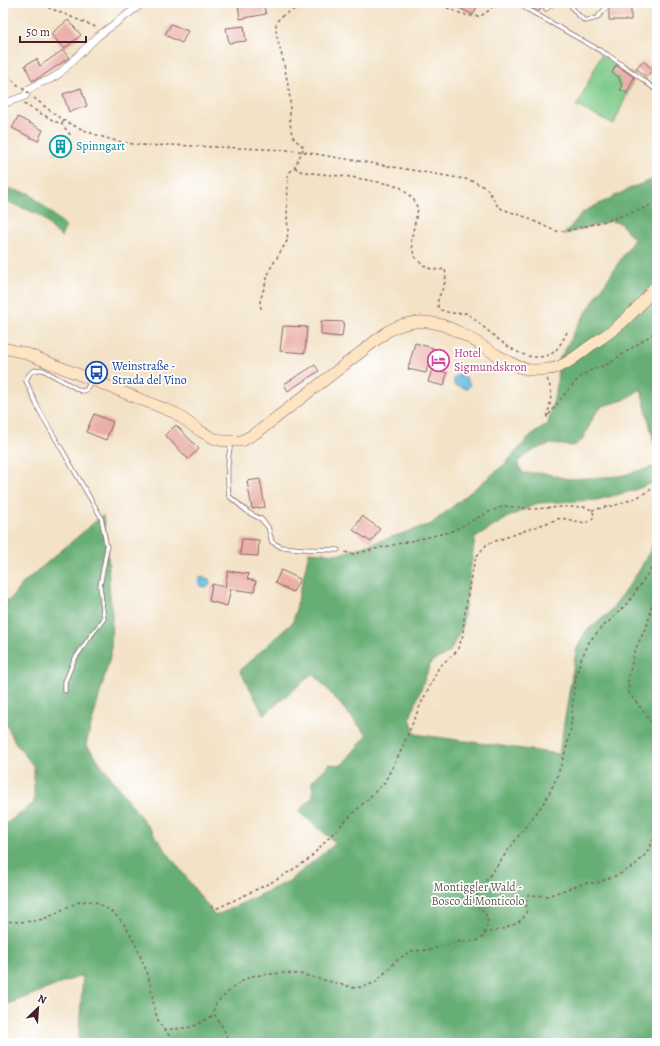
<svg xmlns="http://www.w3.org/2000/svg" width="660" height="1046" font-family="Alegreya,serif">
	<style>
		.green { fill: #7dca88; stroke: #64745a }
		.forest { fill: #66ae74; stroke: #586650 }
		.water { fill: #5fbbdd; stroke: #546d84 }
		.building { fill: #eaafa8 }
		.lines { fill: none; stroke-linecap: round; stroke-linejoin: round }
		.service-casing { stroke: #856361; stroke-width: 5 }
		.minor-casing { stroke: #856361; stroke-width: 8 }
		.secondary-casing { stroke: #856361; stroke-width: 12 }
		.path { stroke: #856361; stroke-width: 1.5; stroke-dasharray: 3 3; stroke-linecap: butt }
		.service { stroke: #fff; stroke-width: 3.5 }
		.minor { stroke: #fff; stroke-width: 7 }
		.secondary { stroke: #fde5c4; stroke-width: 11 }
		.path-bridge { stroke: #856361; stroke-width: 1.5; stroke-dasharray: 3 3; stroke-linecap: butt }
		.labels { text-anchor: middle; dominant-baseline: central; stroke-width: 3.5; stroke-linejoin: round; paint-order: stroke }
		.culture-label { font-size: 12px; fill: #0d838f; stroke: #fff; text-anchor: start }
		.hotel-label { font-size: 12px; fill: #b23c85; stroke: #fff; text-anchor: start }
		.transit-label { font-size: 12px; fill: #164399; stroke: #fff; text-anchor: start }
		.park-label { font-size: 12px; fill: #5c5b4c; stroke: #fff }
	</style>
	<rect width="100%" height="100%" fill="#fff"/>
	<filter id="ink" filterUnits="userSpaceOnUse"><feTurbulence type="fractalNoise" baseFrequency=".025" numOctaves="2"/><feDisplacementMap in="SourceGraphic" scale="8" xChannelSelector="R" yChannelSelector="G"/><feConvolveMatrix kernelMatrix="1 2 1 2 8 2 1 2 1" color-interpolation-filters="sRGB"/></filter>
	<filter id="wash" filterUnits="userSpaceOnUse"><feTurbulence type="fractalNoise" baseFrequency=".012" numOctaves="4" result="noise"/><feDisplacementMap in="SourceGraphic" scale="16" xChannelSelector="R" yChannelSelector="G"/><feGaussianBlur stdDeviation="0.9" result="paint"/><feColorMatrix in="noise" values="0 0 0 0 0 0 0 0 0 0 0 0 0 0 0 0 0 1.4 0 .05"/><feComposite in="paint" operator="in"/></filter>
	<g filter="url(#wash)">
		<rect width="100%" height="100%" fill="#f3e2c6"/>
		<path class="green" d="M601,55L617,64L635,76L614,124L576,106L579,102Z"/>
		<path class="forest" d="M657,178V455L641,389L624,400L602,406L594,416L582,440L574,446L551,444L536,449L517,462L523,473H543L568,479L619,476L657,466V481L632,491L597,500L538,503L509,517L475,538L462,628L449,653L431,662L410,718L415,734L559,754L576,651L585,632L609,613L639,571L653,545L657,535V1043H78L83,975L3,1006V826L34,803V767L15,742L3,718V599L9,601L22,584L103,515L108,551L109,585L112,615L111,653L86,744L215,916L289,881L336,843L299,812L313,796L312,781L330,764L342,765L367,735L313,673L264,715L240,670L293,622L309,552L340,554L431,524L505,464L531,435L548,424L557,386L558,360L565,350L576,328L634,239L620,223L611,221L564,234L583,212L633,187Z
			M3,188L29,193L66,226L61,237L38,214L8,202L3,205Z"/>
		<path class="water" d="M459,374L466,378L470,385L467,389L454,385V378Z
			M201,577L209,579L210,582L209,586L206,587L200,586L198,582L199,579Z"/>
		<g id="blocks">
			<path class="building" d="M246,3H263L266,14L240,19L238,4Z
				M450,3H479L473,15Z
				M525,3H546L538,12Z
				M611,6H631V20H609V9Z
				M68,20L81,35L64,49L51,34Z
				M171,24L188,31L182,43L165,35Z
				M244,26L246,41L229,43L226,28Z
				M63,50L69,58L42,76L32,81L25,65L37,59L40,66Z
				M643,61L653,70L646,77L636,68Z
				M616,65L634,77L627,93L620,90L622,87L619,77L612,73Z
				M81,88L87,106L69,112L63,94Z
				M18,117L43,130L38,141L12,128Z
				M66,138L67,153H55V139Z
				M321,321L344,322L342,337L321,335Z
				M283,326L307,327L305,353L280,351Z
				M415,343L433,348L426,373L408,369Z
				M315,365L319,371L288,391L284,384Z
				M432,369L447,373L444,386L428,382Z
				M94,414L113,422L106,440L86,432Z
				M176,425L199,449L188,459L165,435Z
				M260,479L265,507L252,509L247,481Z
				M362,516L380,529L371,542L353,530Z
				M242,539L259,540L258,556L240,555Z
				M281,570L300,579L293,592L275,583Z
				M228,571L249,574L247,579L256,581L254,592L231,589L227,606L209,601L212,584L225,587Z"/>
		</g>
	</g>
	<g filter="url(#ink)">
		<use href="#blocks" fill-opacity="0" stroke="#856361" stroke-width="1"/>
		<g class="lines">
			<defs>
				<path id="service" d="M520,3L525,8L608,55L642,79L657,91
					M570,3C573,11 579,16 585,21L597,18L609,4
					M546,9L554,3
					M231,442C227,462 227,476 229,496L249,513L261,519L268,527L272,542L281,547L303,549L338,550
					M65,691V682L74,660L92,634L104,619L100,586L107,548L101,517L39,410L26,381C29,372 33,369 43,370L81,391L86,390L91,381"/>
				<path id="minor" d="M3,104L25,96L29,89L40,83L49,80L59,74L98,36L143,3"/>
				<path id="secondary" d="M3,348L25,353L175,413L200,431L213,438L223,441H242L259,431L388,331C430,307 462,334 497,355C507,361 518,368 530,370C536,370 543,370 548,369C554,369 561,366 566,363C575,358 584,350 593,344C606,335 620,326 631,314C641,305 649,294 657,284"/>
			</defs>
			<use href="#service" class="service-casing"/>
			<use href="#minor" class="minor-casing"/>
			<use href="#secondary" class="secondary-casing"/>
			<path class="path" d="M37,3L96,27
				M436,3C447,7 471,21 482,15C487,13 492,7 497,3
				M3,72L20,87
				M34,98C43,105 53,113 63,120C72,125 82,129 91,133C118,143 141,147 170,145L286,150
				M24,104L56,122L61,123L65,121
				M61,123L72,137
				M358,161L465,179L475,182L484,187L488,190L497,205L502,209L523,216L555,231H567L605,221L640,210L657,202
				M295,167L299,171L311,173L351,177L389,184L400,187L414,200L418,209L411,240L414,256L423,265L431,269L439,270L445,269C446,275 446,280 444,285C441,295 435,299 439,309C448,313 455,314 466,313C487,327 517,364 545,356C545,356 550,355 551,354C558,350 563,340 567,332
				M261,309L260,301L270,269L287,241L288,229L287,217L288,174L295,167L304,147C298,142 294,140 292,134C289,123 290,111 290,100C289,88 286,76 284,64C282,54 273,30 277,22C281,13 301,7 311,3
				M547,379C554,392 550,404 547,417L567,391L581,376L589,371L608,364L657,331
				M592,510L616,505L638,497L657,486
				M657,595L652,603L648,623L634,652L628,681L629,693L644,712L652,723L657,736
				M211,906L218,908L276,880L308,860L333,833L384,783L400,753L419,708L439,667L457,651L463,635L464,618L471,576L476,557L487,544L561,518L585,523L592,520L594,515L592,510L585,507H563L532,509L504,506L487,513L450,532L353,554L344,552
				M3,921C17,922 36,923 48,917C63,911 76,898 94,902C97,902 101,905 104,907C124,918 133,937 141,958C143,964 146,969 148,975C156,1004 150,1027 181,1043
				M484,934C496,930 522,926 526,913C528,906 524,903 528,895L547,896L585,883H597L620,874L634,866L646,854L657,833
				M164,1030L192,1027L215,1015
				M223,1043L227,1035L215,1015L214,1009L216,1003L236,985L251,976L281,973L300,974L355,988L366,986L376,982L396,961L411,951L430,950L456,942L476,941L482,938L486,929L488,922L485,912L479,908L476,899L478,892L517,838L543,804L550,792L558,774L567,746L571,727L574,689L577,673L580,662L589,642L601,628L613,618L630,600L651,569L657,557"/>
			<use href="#service" class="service"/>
			<use href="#minor" class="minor"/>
			<use href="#secondary" class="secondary"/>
			<path class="path-bridge" d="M22,88L31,95
				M286,150L298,151L358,161"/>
		</g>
	</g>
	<defs>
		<symbol id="building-ring" viewBox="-11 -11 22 22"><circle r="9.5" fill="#fff" stroke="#0f9aa8" stroke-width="1.5"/><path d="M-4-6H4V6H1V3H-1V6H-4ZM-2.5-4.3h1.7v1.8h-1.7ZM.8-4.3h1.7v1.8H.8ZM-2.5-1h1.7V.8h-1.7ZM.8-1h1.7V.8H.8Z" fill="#0f9aa8"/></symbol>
		<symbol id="hotel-ring" viewBox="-11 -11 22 22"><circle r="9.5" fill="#fff" stroke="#d1479c" stroke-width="1.5"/><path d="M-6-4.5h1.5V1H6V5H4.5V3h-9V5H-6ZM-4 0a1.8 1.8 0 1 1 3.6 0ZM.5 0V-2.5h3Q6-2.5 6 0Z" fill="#d1479c"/></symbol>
		<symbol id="bus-ring" viewBox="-11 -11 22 22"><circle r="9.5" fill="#fff" stroke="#1a4fb4" stroke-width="1.5"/><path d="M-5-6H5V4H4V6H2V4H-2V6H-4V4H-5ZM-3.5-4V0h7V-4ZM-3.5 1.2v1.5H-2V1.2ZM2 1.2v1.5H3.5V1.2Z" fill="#1a4fb4"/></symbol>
	</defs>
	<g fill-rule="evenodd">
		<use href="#building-ring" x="48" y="134" width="25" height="25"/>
		<use href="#hotel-ring" x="426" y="348" width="25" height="25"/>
		<use href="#bus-ring" x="84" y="360" width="25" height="25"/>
	</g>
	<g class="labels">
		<g class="culture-label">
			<text x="76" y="146">Spinngart</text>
		</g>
		<g class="hotel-label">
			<text x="454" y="353">Hotel<tspan x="454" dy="14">Sigmundskron</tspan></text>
		</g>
		<g class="transit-label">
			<text x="112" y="366">Weinstraße -<tspan x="112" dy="14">Strada del Vino</tspan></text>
		</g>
		<g class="park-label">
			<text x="478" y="887">Montiggler Wald -<tspan x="478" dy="14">Bosco di Monticolo</tspan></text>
		</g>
	</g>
	<rect width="660" height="1046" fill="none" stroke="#fff" stroke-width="16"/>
	<g transform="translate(38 1008) rotate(25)" stroke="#ffffff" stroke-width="3" paint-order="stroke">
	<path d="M0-3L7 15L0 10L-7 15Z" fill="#4a1f2b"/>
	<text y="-6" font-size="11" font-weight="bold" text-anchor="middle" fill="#4a1f2b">N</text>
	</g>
	<path d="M20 36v6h66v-6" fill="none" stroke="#4a1f2b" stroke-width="2"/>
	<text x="26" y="36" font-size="12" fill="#4a1f2b" stroke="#ffffff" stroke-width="3" paint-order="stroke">50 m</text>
</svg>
